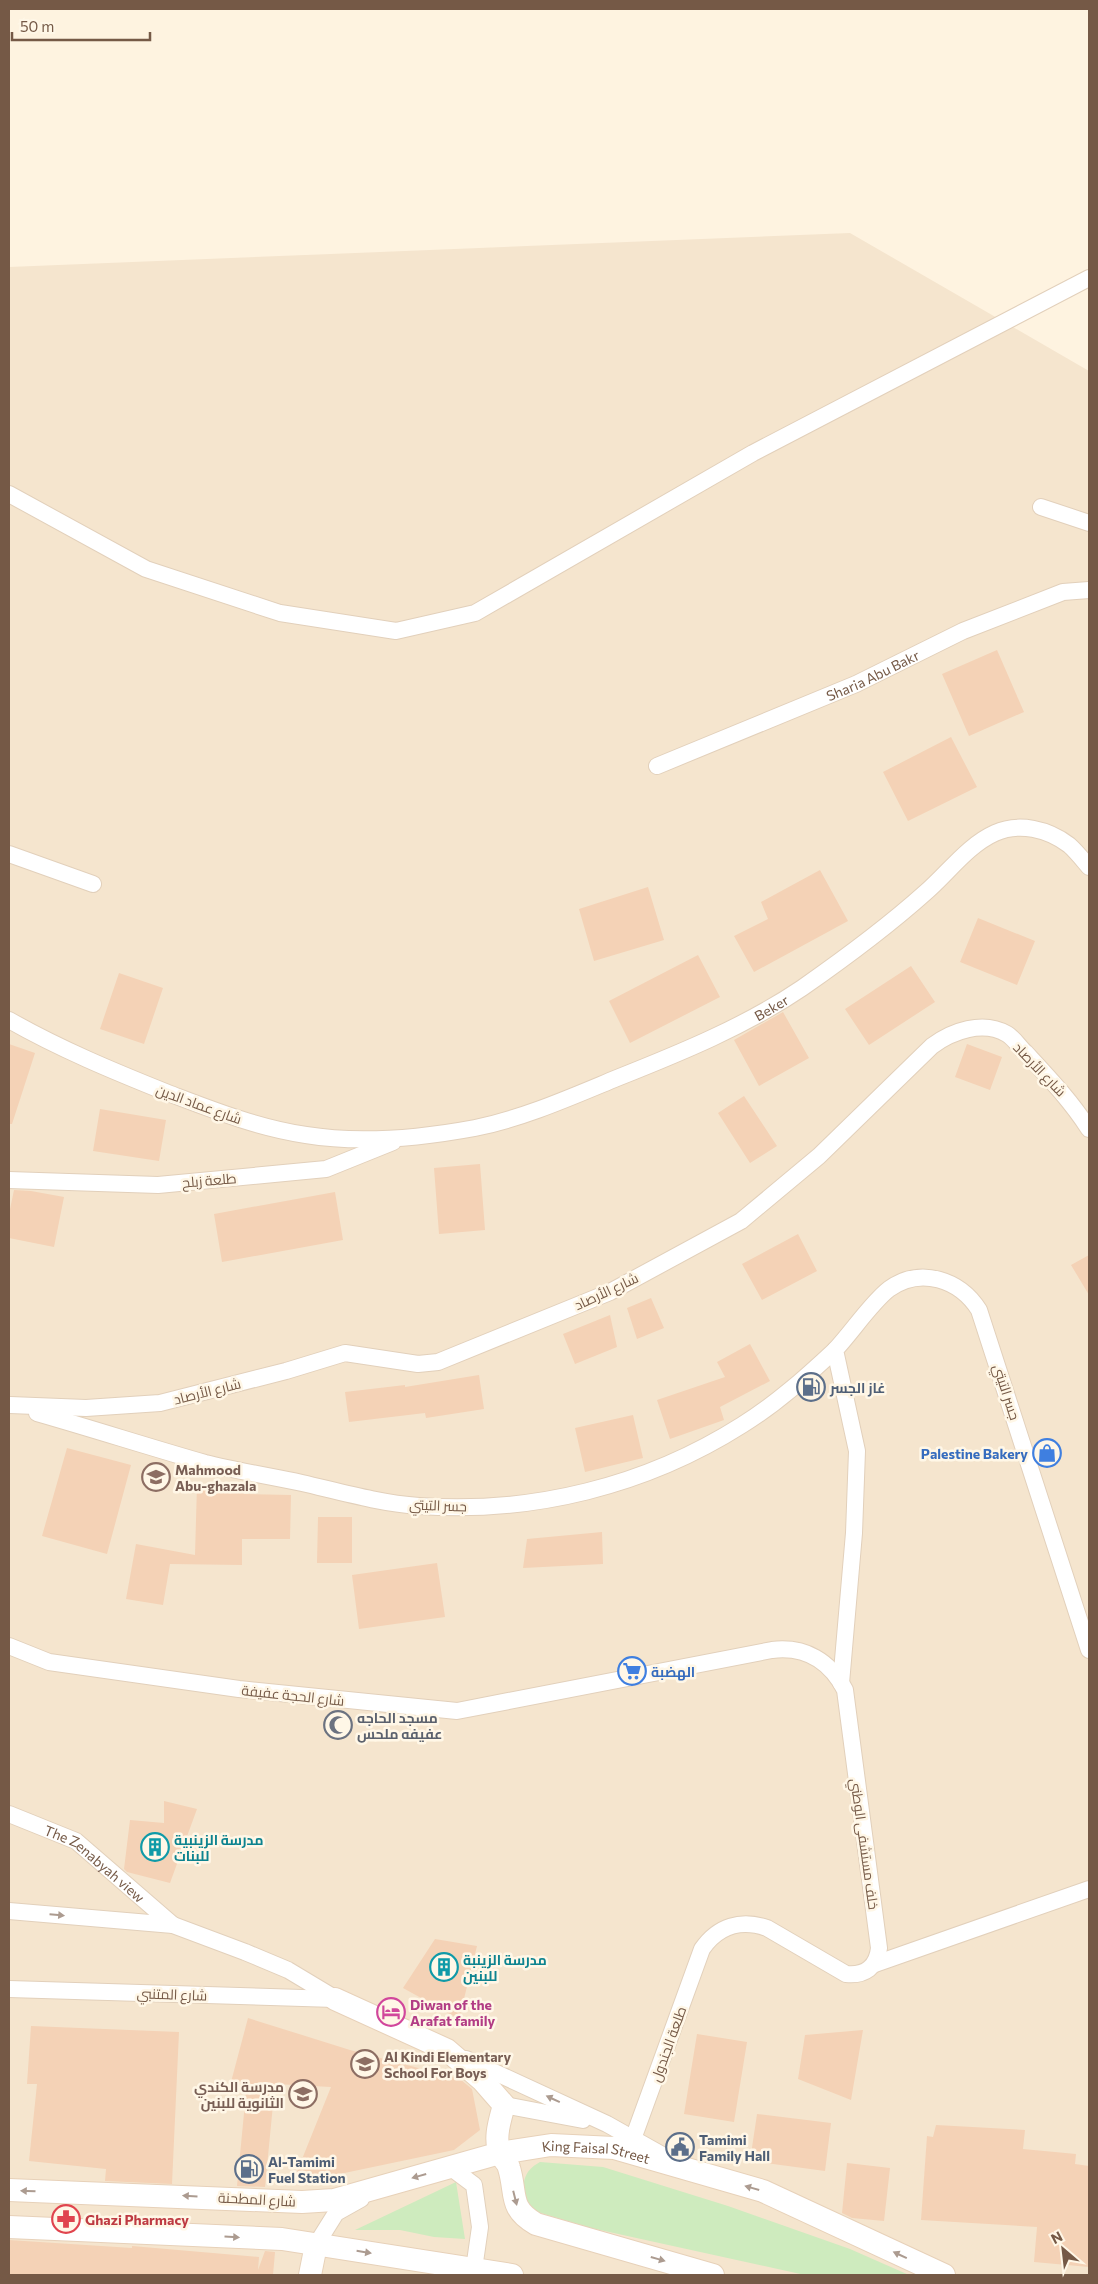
<svg xmlns="http://www.w3.org/2000/svg" width="1098" height="2284" font-family="Commissioner,Cairo,sans-serif">
	<style>
		.residential { fill: #f5e5ce }
		.green { fill: #ceebbe }
		.building { fill: #f4d2b6 }
		.lines { fill: none; stroke-linecap: round; stroke-linejoin: round }
		.street-casing { stroke: #e2d0bb; stroke-width: 18 }
		.secondary-casing { stroke: #e7d1b9; stroke-width: 24 }
		.street { stroke: #fff; stroke-width: 16 }
		.secondary { stroke: #fff; stroke-width: 22 }
		.oneway { fill: #ac9b90 }
		.labels { text-anchor: middle; dominant-baseline: central; stroke-width: 5; stroke-linejoin: round; paint-order: stroke }
		.street-label { font-size: 14px; fill: #755946; stroke: #fff7e7 }
		.service-label { font-size: 14px; font-weight: bold; fill: #4e5e75; stroke: #fff7e7; text-anchor: start }
		.shop-label { font-size: 14px; font-weight: bold; fill: #366cbe; stroke: #fff7e7; text-anchor: end }
		.education-label { font-size: 14px; font-weight: bold; fill: #785e54; stroke: #fff7e7; text-anchor: start }
		.worship-label { font-size: 14px; font-weight: bold; fill: #5b616d; stroke: #fff7e7; text-anchor: start }
		.culture-label { font-size: 14px; font-weight: bold; fill: #0d838f; stroke: #fff7e7; text-anchor: start }
		.hotel-label { font-size: 14px; font-weight: bold; fill: #b23c85; stroke: #fff7e7; text-anchor: start }
		.health-label { font-size: 14px; font-weight: bold; fill: #be3a42; stroke: #fff7e7; text-anchor: start }
	</style>
	<rect width="100%" height="100%" fill="#fef3e0"/>
	<path class="residential" d="M850,233L1089,371V2275H9V267Z"/>
	<path class="green" d="M540,2162L603,2167L728,2206L850,2249L909,2275H805L591,2228L534,2211L522,2197C524,2179 524,2171 540,2162Z
		M456,2182L465,2239L434,2237L400,2230H355Z"/>
	<path class="building" d="M997,650L1024,712L969,736L942,674Z
		M951,737L977,787L908,821L883,772Z
		M820,870L848,921L754,972L734,936L768,919L761,902Z
		M648,887L664,940L594,961L579,909Z
		M978,918L1035,941L1017,985L960,962Z
		M698,955L720,997L630,1043L609,1001Z
		M911,966L935,1002L869,1045L845,1009Z
		M119,973L163,988L144,1044L100,1029Z
		M783,1012L809,1058L759,1086L734,1040Z
		M9,1044L35,1053L12,1124H9Z
		M967,1044L1002,1057L990,1090L955,1077Z
		M744,1096L777,1146L750,1163L718,1113Z
		M100,1109L166,1120L159,1161L93,1151Z
		M480,1164L485,1230L439,1234L434,1168Z
		M14,1190L31,1191L64,1197L54,1247L9,1238V1214Z
		M335,1192L343,1240L222,1262L214,1214Z
		M798,1234L817,1271L762,1300L742,1264Z
		M1089,1255V1295L1071,1265Z
		M651,1298L664,1328L637,1339L627,1308Z
		M610,1315L617,1347L575,1364L563,1334Z
		M750,1344L770,1381L720,1407L724,1420L670,1439L657,1400L725,1377L717,1362Z
		M479,1375L484,1409L426,1418L425,1413L349,1422L345,1392L405,1385V1387Z
		M633,1415L643,1458L585,1472L575,1428Z
		M67,1448L131,1465L107,1554L42,1536Z
		M197,1485H244V1494L291,1495L290,1539H242V1565L170,1564L163,1605L126,1599L136,1544L195,1555Z
		M318,1517H352V1563H317Z
		M602,1532L603,1564L523,1568L527,1539Z
		M437,1563L445,1617L359,1629L352,1575Z
		M164,1801L197,1809L170,1883L127,1872L124,1869L130,1820L164,1823Z
		M435,1939L477,1946L459,2019L403,1988Z
		M248,2018L350,2050L460,2079L472,2089L480,2130L454,2150L292,2184L331,2087L275,2084L265,2187L237,2186L247,2082H231Z
		M31,2026L179,2032L172,2184L105,2181L106,2169L29,2161L37,2084H27Z
		M863,2030L851,2100L798,2079L805,2035Z
		M697,2034L747,2042L734,2122L684,2114Z
		M757,2114L831,2123L825,2171L750,2161Z
		M936,2125L1025,2130L1023,2149L1076,2154L1075,2164L1089,2166V2267L1034,2262L1037,2227L921,2220L927,2136L933,2137Z
		M847,2163L890,2168L884,2221L852,2218L842,2213Z
		M9,2240L132,2248V2246L259,2257L258,2270L265,2251L275,2252L273,2275H9Z"/>
	<g class="lines">
		<defs>
			<g id="street">
				<path d="M9,494L146,569L280,613L396,631L475,613L753,453L1089,278"/>
				<path d="M1041,507L1089,523"/>
				<path id="s1" d="M657,766L856,684L963,631L1063,592L1089,590"/>
				<path d="M9,854L93,884"/>
				<path id="s2" d="M9,1020C60,1049 113,1071 168,1093C213,1110 258,1128 306,1135C361,1144 421,1138 475,1128C524,1118 571,1097 617,1078C680,1053 746,1026 802,988C845,958 887,927 926,892C948,873 968,845 995,833C1019,822 1048,829 1069,845C1076,851 1083,860 1089,867"/>
				<path d="M9,1180L158,1185L326,1169L393,1142"/>
				<path d="M10,1405L86,1408L160,1403L286,1371L345,1353L418,1364L438,1362L610,1292L741,1221L819,1156L932,1046C952,1031 983,1020 1007,1034C1014,1038 1020,1048 1026,1053C1050,1079 1070,1100 1089,1129"/>
				<path d="M37,1413C93,1429 149,1447 205,1463C237,1471 270,1476 302,1483C341,1492 379,1503 419,1506C532,1514 646,1486 742,1425C776,1404 806,1377 835,1350"/>
				<path d="M9,1646L49,1662L239,1689L457,1711L772,1650C805,1646 830,1661 845,1690L879,1948C877,1967 865,1976 846,1974L767,1928C741,1919 718,1926 702,1949L633,2139"/>
				<path d="M841,1683L854,1533L857,1451L835,1350C852,1332 871,1303 889,1289C921,1266 960,1280 979,1310L1089,1650"/>
				<path id="s3" d="M9,1814L76,1841L173,1925"/>
				<path d="M9,1911L173,1925L245,1952L288,1970L343,2003"/>
				<path d="M875,1964L1089,1889"/>
				<path d="M9,1989L335,1999"/>
				<path d="M466,2059L607,2124L664,2156"/>
				<path d="M504,2105L583,2120"/>
				<path d="M450,2167L474,2185L480,2227L474,2269"/>
				<path d="M316,2245L336,2213L361,2199"/>
			</g>
			<g id="secondary">
				<path d="M335,1999L447,2050L483,2081L504,2105C500,2120 493,2140 501,2155C503,2159 508,2163 509,2168C517,2194 508,2208 536,2224L713,2275"/>
				<path id="s4" d="M9,2190L302,2202L334,2200L500,2153L551,2145L614,2148L763,2191L944,2275"/>
				<path d="M9,2227L282,2239L512,2275"/>
				<path d="M310,2275L316,2245"/>
			</g>
		</defs>
		<use href="#street" class="street-casing"/>
		<use href="#secondary" class="secondary-casing"/>
		<use href="#street" class="street"/>
		<use href="#secondary" class="secondary"/>
	</g>
	<defs><path id="oneway-solid" d="M-6-.8H1V-3.2L6.5 0L1 3.2V.8H-6Z" transform="scale(1.25)"/></defs>
	<g class="oneway">
		<use href="#oneway-solid" transform="translate(57 1915) rotate(5)"/>
		<use href="#oneway-solid" transform="translate(553 2099) rotate(-155)"/>
		<use href="#oneway-solid" transform="translate(419 2176) rotate(164)"/>
		<use href="#oneway-solid" transform="translate(752 2188) rotate(-164)"/>
		<use href="#oneway-solid" transform="translate(28 2191) rotate(-178)"/>
		<use href="#oneway-solid" transform="translate(190 2196) rotate(-177)"/>
		<use href="#oneway-solid" transform="translate(515 2198) rotate(76)"/>
		<use href="#oneway-solid" transform="translate(232 2237) rotate(3)"/>
		<use href="#oneway-solid" transform="translate(364 2252) rotate(9)"/>
		<use href="#oneway-solid" transform="translate(900 2255) rotate(-155)"/>
		<use href="#oneway-solid" transform="translate(658 2259) rotate(16)"/>
	</g>
	<defs>
		<symbol id="fuel-ring" viewBox="-11 -11 22 22"><circle r="9.5" fill="#fff7e7" stroke="#5c6f8a" stroke-width="1.5"/><path d="M-5.5-6h7V0h2V4h1.3V-2.5L3-4.5l.8-.8L6-3V5H2.5V1h-1V6h-7ZM-4.2-4.7v3.2H.2V-4.7Z" fill="#5c6f8a"/></symbol>
		<symbol id="shop-ring" viewBox="-11 -11 22 22"><circle r="9.5" fill="#fff7e7" stroke="#3f7fe0" stroke-width="1.5"/><path d="M-5-2.5h2.3a2.7 3.5 0 0 1 5.4 0H5L5.5 6h-11ZM-1.5-2.5h3a1.5 2.3 0 0 0-3 0Z" fill="#3f7fe0"/></symbol>
		<symbol id="school-ring" viewBox="-11 -11 22 22"><circle r="9.5" fill="#fff7e7" stroke="#8d6e63" stroke-width="1.5"/><path d="M0-5L7-2L0 1L-7-2ZM-4 1L0 2.5L4 1V4Q0 6-4 4Z" fill="#8d6e63"/></symbol>
		<symbol id="supermarket-ring" viewBox="-11 -11 22 22"><circle r="9.5" fill="#fff7e7" stroke="#3f7fe0" stroke-width="1.5"/><path d="M-6-5.5h2.5l.6 2H6L4.5 2H-2.5L-4.4-4H-6ZM-1.5 3.2a1.3 1.3 0 1 0 .1 0ZM3 3.2a1.3 1.3 0 1 0 .1 0Z" fill="#3f7fe0"/></symbol>
		<symbol id="mosque-ring" viewBox="-11 -11 22 22"><circle r="9.5" fill="#fff7e7" stroke="#6b7280" stroke-width="1.5"/><path d="M3.5-4.9A6 6 0 1 0 3.5 4.9A5 5 0 1 1 3.5-4.9Z" fill="#6b7280"/></symbol>
		<symbol id="building-ring" viewBox="-11 -11 22 22"><circle r="9.5" fill="#fff7e7" stroke="#0f9aa8" stroke-width="1.5"/><path d="M-4-6H4V6H1V3H-1V6H-4ZM-2.5-4.3h1.7v1.8h-1.7ZM.8-4.3h1.7v1.8H.8ZM-2.5-1h1.7V.8h-1.7ZM.8-1h1.7V.8H.8Z" fill="#0f9aa8"/></symbol>
		<symbol id="hotel-ring" viewBox="-11 -11 22 22"><circle r="9.5" fill="#fff7e7" stroke="#d1479c" stroke-width="1.5"/><path d="M-6-4.5h1.5V1H6V5H4.5V3h-9V5H-6ZM-4 0a1.8 1.8 0 1 1 3.6 0ZM.5 0V-2.5h3Q6-2.5 6 0Z" fill="#d1479c"/></symbol>
		<symbol id="civic-ring" viewBox="-11 -11 22 22"><circle r="9.5" fill="#fff7e7" stroke="#5c6f8a" stroke-width="1.5"/><path d="M-.6-6.5H3V-4.5H.6V-3L4-1V1h2V6H-6V1h2V-1L-.6-3ZM-1.2 2.5V6h2.4V2.5Z" fill="#5c6f8a"/></symbol>
		<symbol id="pharmacy-ring" viewBox="-11 -11 22 22"><circle r="9.5" fill="#fff7e7" stroke="#e0444e" stroke-width="1.5"/><path d="M-2-6h4v4h4v4h-4v4h-4v-4h-4v-4h4Z" fill="#e0444e"/></symbol>
	</defs>
	<g fill-rule="evenodd">
		<use href="#fuel-ring" x="795" y="1371" width="32" height="32"/>
		<use href="#shop-ring" x="1031" y="1437" width="32" height="32"/>
		<use href="#school-ring" x="140" y="1461" width="32" height="32"/>
		<use href="#supermarket-ring" x="616" y="1655" width="32" height="32"/>
		<use href="#mosque-ring" x="322" y="1709" width="32" height="32"/>
		<use href="#building-ring" x="139" y="1831" width="32" height="32"/>
		<use href="#building-ring" x="428" y="1951" width="32" height="32"/>
		<use href="#hotel-ring" x="375" y="1996" width="32" height="32"/>
		<use href="#school-ring" x="349" y="2048" width="32" height="32"/>
		<use href="#school-ring" x="287" y="2078" width="32" height="32"/>
		<use href="#civic-ring" x="664" y="2131" width="32" height="32"/>
		<use href="#fuel-ring" x="233" y="2153" width="32" height="32"/>
		<use href="#pharmacy-ring" x="50" y="2203" width="32" height="32"/>
	</g>
	<g class="labels">
		<g class="street-label">
			<text stroke="none"><textPath href="#s1" startOffset="234">Sharia Abu Bakr</textPath></text>
			<text stroke="none"><textPath href="#s2" startOffset="810">Beker</textPath></text>
			<text transform="translate(1040 1069) rotate(46)">شارع الأرصاد</text>
			<text transform="translate(199 1104) rotate(20)">شارع عماد الدين</text>
			<text transform="translate(209 1180) rotate(-5)">طلعة زبلح</text>
			<text transform="translate(606 1291) rotate(-25)">شارع الأرصاد</text>
			<text transform="translate(207 1391) rotate(-14)">شارع الأرصاد</text>
			<text transform="translate(1007 1392) rotate(72)">جسر التيتي</text>
			<text transform="translate(438 1505) rotate(2)">جسر التيتي</text>
			<text transform="translate(293 1695) rotate(6)">شارع الحجة عفيفة</text>
			<text transform="translate(865 1844) rotate(82)">خلف مستشفى الوطني</text>
			<text stroke="none"><textPath href="#s3" startOffset="100">The Zenabyah view</textPath></text>
			<text transform="translate(172 1994) rotate(2)">شارع المتنبي</text>
			<text transform="translate(668 2044) rotate(-70)">طلعة الجندول</text>
			<text stroke="none"><textPath href="#s4" startOffset="595">King Faisal Street</textPath></text>
			<text transform="translate(257 2199) rotate(3)">شارع المطحنة</text>
		</g>
		<g class="service-label">
			<text x="830" y="1387">غاز الجسر</text>
			<text x="699" y="2139">Tamimi<tspan x="699" dy="16">Family Hall</tspan></text>
			<text x="268" y="2161">Al-Tamimi<tspan x="268" dy="16">Fuel Station</tspan></text>
		</g>
		<g class="shop-label">
			<text x="1028" y="1453">Palestine Bakery</text>
			<text x="651" y="1671" text-anchor="start">الهضبة</text>
		</g>
		<g class="education-label">
			<text x="175" y="1469">Mahmood<tspan x="175" dy="16">Abu-ghazala</tspan></text>
			<text x="384" y="2056">Al Kindi Elementary<tspan x="384" dy="16">School For Boys</tspan></text>
			<text x="284" y="2086" text-anchor="end">مدرسة الكندي<tspan x="284" dy="16">الثانوية للبنين</tspan></text>
		</g>
		<g class="worship-label">
			<text x="357" y="1717">مسجد الحاجه<tspan x="357" dy="16">عفيفه ملحس</tspan></text>
		</g>
		<g class="culture-label">
			<text x="174" y="1839">مدرسة الزينبية<tspan x="174" dy="16">للبنات</tspan></text>
			<text x="463" y="1959">مدرسة الزينبة<tspan x="463" dy="16">للبنين</tspan></text>
		</g>
		<g class="hotel-label">
			<text x="410" y="2004">Diwan of the<tspan x="410" dy="16">Arafat family</tspan></text>
		</g>
		<g class="health-label">
			<text x="85" y="2219">Ghazi Pharmacy</text>
		</g>
	</g>
	<rect width="1098" height="2284" fill="none" stroke="#755946" stroke-width="20"/>
	<g transform="translate(1063 2249) rotate(332)" stroke="#fff7e7" stroke-width="4" paint-order="stroke">
	<path d="M0-4L9 19L0 12L-9 19Z" fill="#755946"/>
	<text y="-8" font-size="14" font-weight="bold" text-anchor="middle" fill="#755946">N</text>
	</g>
	<path d="M12 32v8h138v-8" fill="none" stroke="#755946" stroke-width="2.5"/>
	<text x="20" y="32" font-size="15" fill="#755946" stroke="#fff7e7" stroke-width="4" paint-order="stroke">50 m</text>
</svg>
